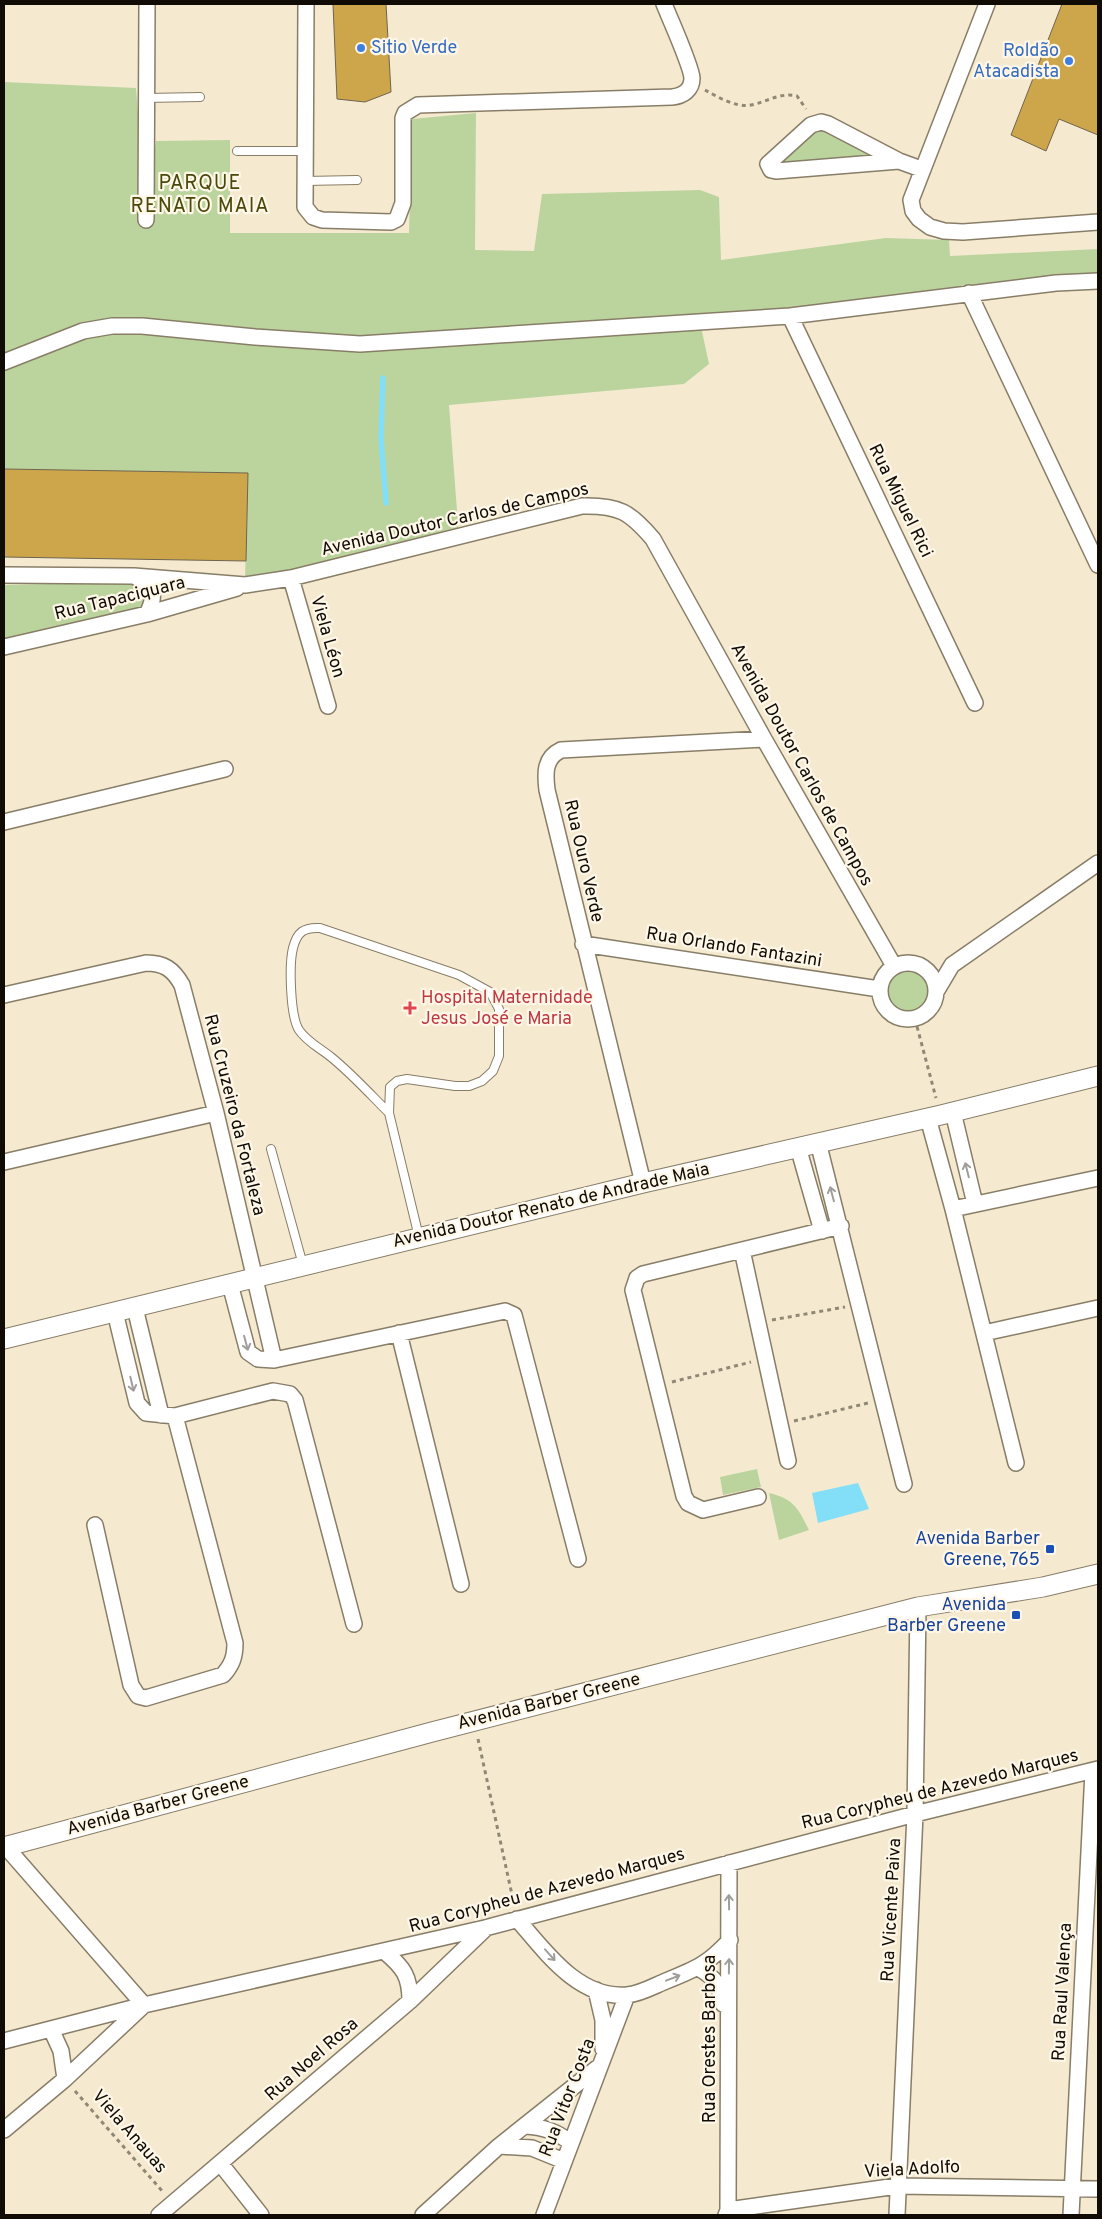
<svg xmlns="http://www.w3.org/2000/svg" width="1102" height="2219" font-family="Overpass,sans-serif">
	<style>
		.green { fill: #bbd49e }
		.water { fill: #82dff7 }
		.lines { fill: none; stroke-linecap: round; stroke-linejoin: round }
		.stream { stroke: #82dff7; stroke-width: 5.5 }
		.building { fill: #cda64b; stroke: #6f644e }
		.service-casing { stroke: #887d67; stroke-width: 10 }
		.minor-casing { stroke: #887d67; stroke-width: 18 }
		.tertiary-casing { stroke: #887d67; stroke-width: 21 }
		.path { stroke: #908876; stroke-width: 3; stroke-dasharray: 4 4; stroke-linecap: butt }
		.service { stroke: #fff; stroke-width: 8 }
		.minor { stroke: #fff; stroke-width: 15 }
		.tertiary { stroke: #fff; stroke-width: 19 }
		.oneway { stroke: #9f9e9b }
		.shop-dot { fill: #3f7fe0; stroke: #fef7e8; stroke-width: 2 }
		.health-dot { fill: #e0444e; stroke: #fef7e8; stroke-width: 2 }
		.transit-dot { fill: #1a4fb4; stroke: #fef7e8; stroke-width: 2 }
		.labels { text-anchor: middle; dominant-baseline: central; stroke-width: 4.5; stroke-linejoin: round; paint-order: stroke }
		.shop-label { font-size: 18px; fill: #366cbe; stroke: #fef7e8; text-anchor: start }
		.street-label { font-size: 18px; fill: #100c05; stroke: #fef7e8 }
		.health-label { font-size: 18px; fill: #be3a42; stroke: #fef7e8; text-anchor: start }
		.transit-label { font-size: 18px; fill: #164399; stroke: #fef7e8; text-anchor: end }
		.quarter-label { font-size: 20px; letter-spacing: 1px; fill: #49490a; stroke: #fef7e8 }
	</style>
	<rect width="100%" height="100%" fill="#f5ead0"/>
	<path class="green" d="M4,82L136,88L146,216L156,141L230,140V233H409L412,119L476,113L475,250L534,251L542,194L700,190L719,197L721,260L886,238L949,240L950,256L1098,249V280L700,322L709,364L684,384L449,405L459,537L245,585L247,473L4,469Z
		M822,125L880,160L773,165Z
		M139,582L147,589L145,611L4,641V585Z
		M883 991a25 25 0 1 1 50 0a25 25 0 1 1-50 0Z
		M757,1469L761,1487L723,1495L720,1477Z
		M769,1493C794,1499 798,1508 809,1530L779,1540Z"/>
	<path class="water" d="M858,1483L869,1509L818,1523L812,1493Z"/>
	<g class="lines">
		<path class="stream" d="M383,378L381,438L386,503"/>
	</g>
	<path class="building" d="M333,4H386L391,92L365,102L337,99Z
		M1062,4H1098V135L1059,119L1046,151L1011,135Z
		M4,469L248,473L246,561L4,557Z"/>
	<g class="lines">
		<defs>
			<path id="service" d="M146,98L200,97
				M237,151H306
				M305,181L357,180
				M389,1113C370,1094 352,1074 331,1057C320,1048 307,1042 299,1030C290,1016 289,964 293,948C297,932 304,927 320,928L459,975L490,992L499,1009V1056L493,1071L482,1081L469,1086H455L407,1079L397,1081L390,1087L389,1113L419,1237
				M271,1149L303,1265"/>
			<path id="minor" d="M306,4L305,207L313,217L322,220L391,222L397,219L403,203V118L405,113L418,105L672,97C683,96 692,90 692,78C691,65 670,19 664,4
				M987,4L911,200L913,211L919,219L930,227L944,231L963,232L1098,222
				M899,161L776,171L771,170L768,164L811,125L821,122L828,124L899,161L921,169
				M146,220L147,4
				M969,293L1098,565
				M790,316L975,703
				M4,362L83,331L112,326H142L255,337L360,344L790,316L1056,283L1098,281
				M4,575L134,576L245,585L291,578L582,506C619,505 630,512 653,539L764,739L894,966
				M134,576C154,587 157,594 147,614
				M291,578L328,706
				M4,647L147,614L237,588
				M4,822L225,769
				M583,944L879,989
				M880 991a28 28 0 1 1 56 0a28 28 0 1 1-56 0Z
				M936,992L952,965L1098,863
				M4,995L146,963C164,963 173,969 182,985L216,1113L274,1360
				M953,1112L975,1204
				M928,1118L953,1209L1016,1463
				M818,1142L904,1484
				M798,1147L822,1231
				M4,1162L216,1113
				M643,1183L547,790C545,774 544,758 561,750L764,739
				M953,1209L1098,1178
				M742,1250L788,1461
				M230,1284L248,1352L258,1359L274,1360L505,1311L514,1315L578,1559
				M135,1308L161,1415
				M115,1312L137,1403L146,1413L175,1416L273,1391L290,1394L295,1400L354,1624
				M399,1333L461,1584
				M984,1333L1098,1308
				M758,1497L703,1510L688,1503L684,1496L633,1290L637,1278L643,1274L841,1226
				M95,1525L131,1685L138,1696L146,1698L223,1675C232,1665 235,1657 235,1643L175,1416
				M6,1847L144,2005
				M517,1919C545,1951 578,1999 627,1995C640,1994 654,1986 666,1981C696,1969 708,1964 730,1940
				M385,1952C403,1967 410,1976 410,2001
				M698,1968C716,1978 719,1984 723,2004
				M596,1990L603,2020V2049
				M51,2029L61,2051L65,2079
				M4,2041L144,2005L485,1928L915,1814L1098,1769
				M525,2126C543,2127 556,2131 571,2143
				M4,2130L65,2079L143,2006
				M499,2146L532,2148L564,2161
				M220,2163L261,2215
				M728,2210L897,2186L1098,2189
				M159,2215L410,2001L484,1930
				M423,2215L499,2146L597,2068
				M544,2215L627,1995
				M726,2215L728,2210L729,1863
				M897,2215L915,1814L918,1607
				M1071,2215L1093,1771"/>
			<path id="tertiary" d="M4,1339L643,1183L941,1115L1098,1076
				M4,1847L432,1732L918,1607L1043,1587L1098,1574"/>
		</defs>
		<use href="#service" class="service-casing"/>
		<use href="#minor" class="minor-casing"/>
		<use href="#tertiary" class="tertiary-casing"/>
		<path class="path" d="M705,90C718,97 736,108 751,105C767,102 780,92 797,96L806,109
			M915,1019L936,1098
			M772,1320L845,1307
			M672,1382L751,1362
			M794,1421L868,1403
			M478,1739L514,1904
			M75,2091L163,2192"/>
		<use href="#service" class="service"/>
		<use href="#minor" class="minor"/>
		<use href="#tertiary" class="tertiary"/>
	</g>
	<defs><path id="oneway-shaft" d="M-6 0H5M1.5-3L5.5 0L1.5 3" fill="none" stroke-width="1.6" stroke-linecap="round" stroke-linejoin="round" transform="scale(1.25)"/></defs>
	<g class="oneway">
		<use href="#oneway-shaft" transform="translate(967 1170) rotate(-104)"/>
		<use href="#oneway-shaft" transform="translate(832 1194) rotate(-105)"/>
		<use href="#oneway-shaft" transform="translate(246 1343) rotate(75)"/>
		<use href="#oneway-shaft" transform="translate(132 1384) rotate(77)"/>
		<use href="#oneway-shaft" transform="translate(729 1902) rotate(-91)"/>
		<use href="#oneway-shaft" transform="translate(550 1955) rotate(48)"/>
		<use href="#oneway-shaft" transform="translate(729 1966) rotate(-89)"/>
		<use href="#oneway-shaft" transform="translate(673 1978) rotate(-21)"/>
	</g>
	<g class="shop-dot">
		<circle cx="361" cy="48" r="5"/>
		<circle cx="1069" cy="61" r="5"/>
	</g>
	<path class="health-dot" d="M407.5 1000.5h5v5h5v5h-5v5h-5v-5h-5v-5h5z"/>
	<g class="transit-dot">
		<rect x="1045" y="1544" width="10" height="10" rx="2.5"/>
		<rect x="1011" y="1610" width="10" height="10" rx="2.5"/>
	</g>
	<g class="labels">
		<g class="shop-label">
			<text x="371" y="48">Sitio Verde</text>
			<text x="1059" y="51" text-anchor="end">Roldão<tspan x="1059" dy="21">Atacadista</tspan></text>
		</g>
		<g class="street-label">
			<text transform="translate(900 501) rotate(64)">Rua Miguel Rici</text>
			<text transform="translate(455 520) rotate(-13)">Avenida Doutor Carlos de Campos</text>
			<text transform="translate(120 599) rotate(-14)">Rua Tapaciquara</text>
			<text transform="translate(327 637) rotate(74)">Viela Léon</text>
			<text transform="translate(801 765) rotate(61)">Avenida Doutor Carlos de Campos</text>
			<text transform="translate(583 861) rotate(77)">Rua Ouro Verde</text>
			<text transform="translate(734 948) rotate(9)">Rua Orlando Fantazini</text>
			<text transform="translate(234 1115) rotate(76)">Rua Cruzeiro da Fortaleza</text>
			<text transform="translate(551 1206) rotate(-13)">Avenida Doutor Renato de Andrade Maia</text>
			<text transform="translate(549 1702) rotate(-14)">Avenida Barber Greene</text>
			<text transform="translate(940 1790) rotate(-14)">Rua Corypheu de Azevedo Marques</text>
			<text transform="translate(158 1806) rotate(-15)">Avenida Barber Greene</text>
			<text transform="translate(547 1891) rotate(-15)">Rua Corypheu de Azevedo Marques</text>
			<text transform="translate(892 1910) rotate(-87)">Rua Vicente Paiva</text>
			<text transform="translate(1063 1992) rotate(-87)">Rua Raul Valença</text>
			<text transform="translate(710 2039) rotate(-90)">Rua Orestes Barbosa</text>
			<text transform="translate(312 2060) rotate(-41)">Rua Noel Rosa</text>
			<text transform="translate(568 2098) rotate(-69)">Rua Vitor Costa</text>
			<text transform="translate(129 2132) rotate(49)">Viela Anauas</text>
			<text transform="translate(912 2170) rotate(-3)">Viela Adolfo</text>
		</g>
		<g class="health-label">
			<text x="421" y="998">Hospital Maternidade<tspan x="421" dy="21">Jesus José e Maria</tspan></text>
		</g>
		<g class="transit-label">
			<text x="1040" y="1539">Avenida Barber<tspan x="1040" dy="21">Greene, 765</tspan></text>
			<text x="1006" y="1605">Avenida<tspan x="1006" dy="21">Barber Greene</tspan></text>
		</g>
		<g class="quarter-label">
			<text x="200" y="184">PARQUE<tspan x="200" dy="23">RENATO MAIA</tspan></text>
		</g>
	</g>
	<rect width="1102" height="2219" fill="none" stroke="#100c05" stroke-width="10"/>
</svg>
